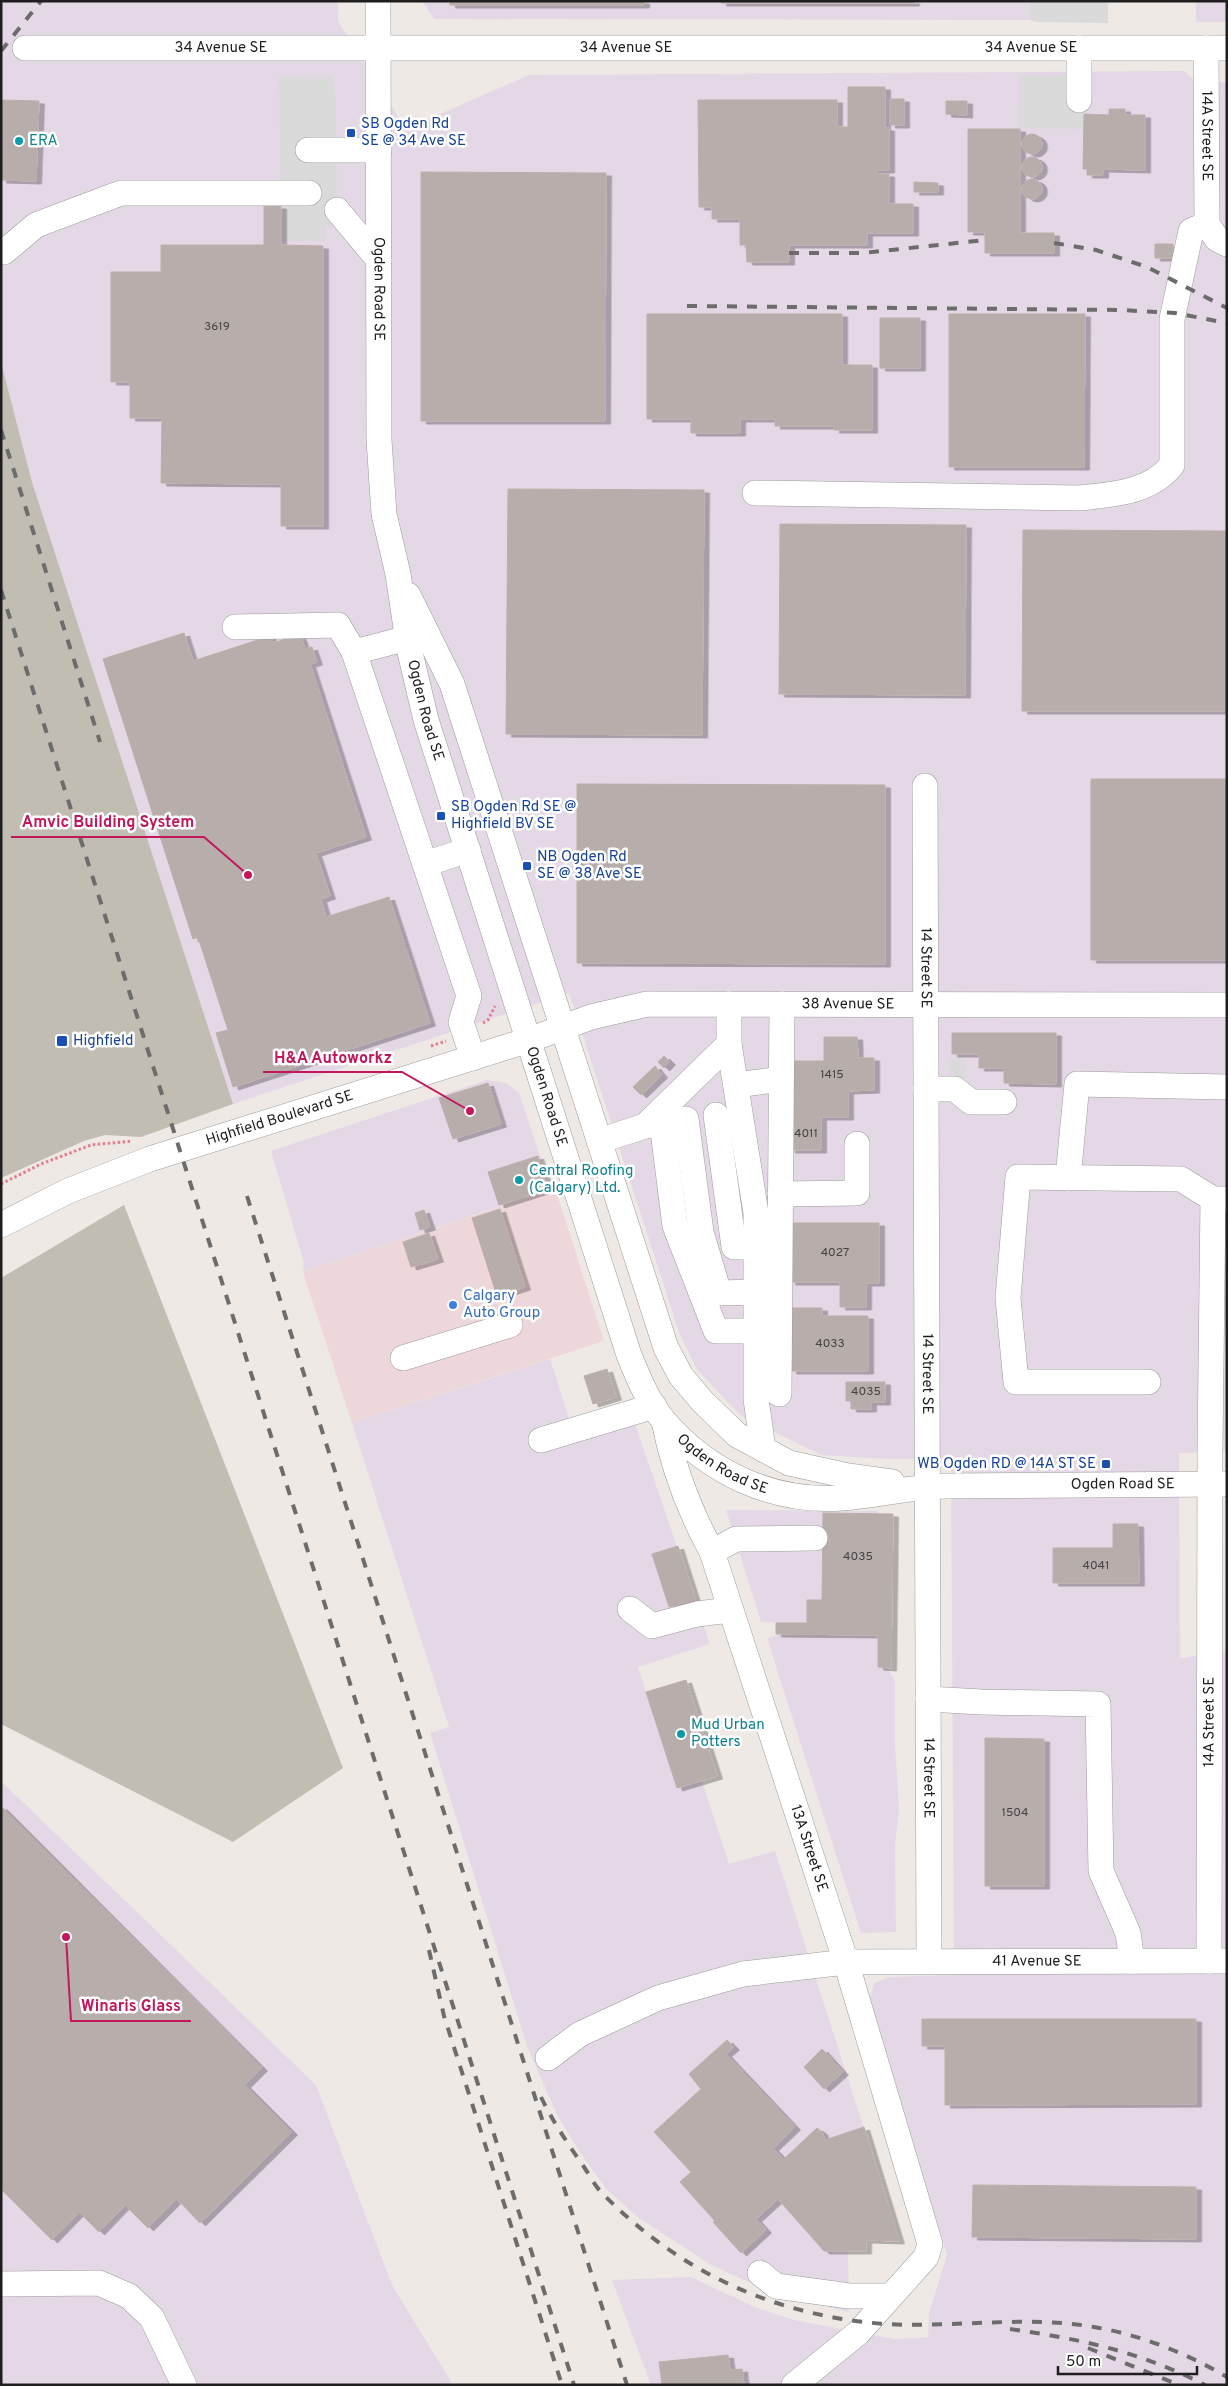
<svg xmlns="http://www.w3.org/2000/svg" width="1228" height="2386" font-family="Overpass,sans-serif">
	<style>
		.commercial { fill: #edd7db }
		.industrial { fill: #e5d8e6 }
		.construction { fill: #c1bdb2 }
		.parking { fill: #dadada }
		.building { fill: #b7aeac; stroke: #beadaa; filter: url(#shadow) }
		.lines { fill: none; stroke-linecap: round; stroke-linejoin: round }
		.minor-casing { stroke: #9b9b9b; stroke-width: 26 }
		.path { stroke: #e87c8c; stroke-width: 3; stroke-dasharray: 2.5 2.5; stroke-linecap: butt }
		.minor { stroke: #fff; stroke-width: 25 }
		.rail { stroke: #6c6c6c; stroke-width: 4; stroke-dasharray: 10 10; stroke-linecap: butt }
		.transit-dot { fill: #1a4fb4; stroke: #fff; stroke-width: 2 }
		.culture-dot { fill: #0f9aa8; stroke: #fff; stroke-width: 2 }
		.shop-dot { fill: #3f7fe0; stroke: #fff; stroke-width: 2 }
		.labels { text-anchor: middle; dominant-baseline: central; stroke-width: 5; stroke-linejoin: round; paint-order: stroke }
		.number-label { font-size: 12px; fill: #444242 }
		.street-label { font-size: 15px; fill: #1e1e1e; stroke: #fff }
		.transit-label { font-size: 15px; fill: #164399; stroke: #fff; text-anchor: start }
		.culture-label { font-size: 15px; fill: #0d838f; stroke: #fff; text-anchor: start }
		.shop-label { font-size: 15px; fill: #366cbe; stroke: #fff; text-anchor: start }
		.leader { fill: none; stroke: #c2185b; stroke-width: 2 }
		.callout-dot { fill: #c2185b; stroke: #fff; stroke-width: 2 }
		.callout-label { font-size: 16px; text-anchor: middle; font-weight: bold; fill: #c2185b; stroke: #fff; stroke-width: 5; stroke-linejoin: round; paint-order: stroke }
	</style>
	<defs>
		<filter id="shadow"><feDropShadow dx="5.5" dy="3" stdDeviation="0" flood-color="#0004"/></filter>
	</defs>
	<rect width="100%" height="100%" fill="#eee9e5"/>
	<path class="commercial" d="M555,1188L604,1341L352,1423L303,1272Z"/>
	<path class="industrial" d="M1,1H338V21L406,129L529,75L1184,71L1196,82H1227V1452L1179,1453L1180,1658L1227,1651V2385H651L612,2280L691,2277L757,2308L794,2320L895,2339L928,2337L929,2313L947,2255L870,1998L874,1983L890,1977L954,1975L951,1459H888L821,1455L740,1415L696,1368L679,1332L569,993L233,1104L32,482L1,362Z
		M422,1H1030V20L434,19Z
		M1196,1H1227V22H1196Z
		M487,1080L506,1083L519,1093L551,1189L303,1272L304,1263L271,1151Z
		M550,1359L571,1424L629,1406L710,1644L638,1667L677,1788L702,1781L729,1864L775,1851L899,2238V2241L866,2240V2251H848L849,2312L770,2292L711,2265L639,2218L607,2190L579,2151L557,2115L527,2046L430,1733L449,1727L352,1423Z
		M726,1510L878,1511V1514H893L891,1668H888L895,1681V1745L899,1808L895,1846L896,1932L861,1933L767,1638L778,1635L776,1634V1623L761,1622Z
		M1,1781L316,2085L392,2285L453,2385H1Z"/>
	<path class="construction" d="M1,362L32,482L233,1104L141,1137L105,1135L84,1141L1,1178Z
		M124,1205L343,1768L233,1842L1,1724V1278Z"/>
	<path class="parking" d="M1030,1H1108V23L1036,22L1030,20Z
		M1019,76H1091L1084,110V129L1018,128Z
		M279,77H333L336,100L337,226H326L325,241H281Z
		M949,1058H965V1081H949Z"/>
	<path class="building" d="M450,1H644V5H450Z
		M721,1H914V3H721Z
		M848,87H885V128H889V170H876V174H889V204H913V233H867V245H789V262H747L746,245H740V219H712V207H699L698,100H837V127H848Z
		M890,99H904V125H890Z
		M1,100L39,101L36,181L1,180Z
		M946,101H967V115L946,114Z
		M1109,109H1125V115H1145V170L1103,169V175H1087V169H1083L1084,114L1109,115Z
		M968,129H1020V233H1054V253H985V232H968Z
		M1022 144a10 10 0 1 1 20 0a10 10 0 1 1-20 0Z
		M1022 167a10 10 0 1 1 20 0a10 10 0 1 1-20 0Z
		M421,172L606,173L605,421H421Z
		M1022 189a10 10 0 1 1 20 0a10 10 0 1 1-20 0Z
		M914,182L938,183V192H914Z
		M264,206H281V245L323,246V526H281V484L161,483L162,418H130V382H111V272H161V245H264Z
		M1155,244H1173V258H1155Z
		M647,314H842V365H872V430H834V426H775V419H740V433H691V419H647Z
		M949,314H1085L1084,467H949Z
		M880,318H920V368H880Z
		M508,489L704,490L702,735L506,734Z
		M780,524L966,525L965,695L779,694Z
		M1023,530L1227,531V711H1022Z
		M184,633L193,661L270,636L272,643L300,635L305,649L312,647L317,662L310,664L366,837L316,853L330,896L321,899L326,917L389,897L430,1023L233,1087L216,1033L228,1030L198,937L193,939L103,659Z
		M1091,779H1227V960H1091Z
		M577,784L885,785V964L577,963Z
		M952,1033H1056V1084L1004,1083V1068H979V1054H952Z
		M824,1037H857L858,1058H874V1090L848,1091V1117H790L791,1061H824Z
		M664,1056L670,1062L664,1068L658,1062Z
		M655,1066L662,1075L641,1095L633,1087Z
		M488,1083L501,1124L453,1139L439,1098Z
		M790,1117H821V1150H790Z
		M538,1156L549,1189L499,1205L488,1172Z
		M500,1209L525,1287L497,1296L472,1218Z
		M424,1210L430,1227L420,1230L415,1213Z
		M790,1223H879V1283H866V1307H840V1282H790Z
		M429,1233L438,1259L411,1267L403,1242Z
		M791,1308H822V1316H868V1371H791Z
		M607,1369L616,1397L593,1404L584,1376Z
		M846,1382H885V1402H871V1409H851V1401H846Z
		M823,1513L893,1514L891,1668L878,1667V1635L776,1634V1623H807V1600H822Z
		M1113,1524H1138L1139,1583H1053V1548H1113Z
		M678,1546L695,1599L669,1607L652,1554Z
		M686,1680L717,1776L677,1788L646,1692Z
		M985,1738L1044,1739V1886H985Z
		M1,1806L262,2068L245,2085L292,2132L200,2223L177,2199L148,2228L125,2205L99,2232L79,2212L52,2240L1,2189Z
		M922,2019H1196V2104L945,2105V2046H922Z
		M727,2040L734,2047L726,2054L795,2127L773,2148L784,2159L817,2128L822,2132L825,2140L864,2127L899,2241L866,2240V2251H824L778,2199L756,2219L766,2230L741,2253L713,2222L715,2221L680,2182L691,2172L654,2132L701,2089L689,2074Z
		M822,2049L843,2072L824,2089L804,2067Z
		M973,2185L1196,2187V2239L972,2237Z
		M728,2355L730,2370L742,2369L744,2385H662L659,2362Z"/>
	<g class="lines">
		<defs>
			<g id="minor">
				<path id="s1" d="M378,1L379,440L384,514L398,574L409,648L426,720L629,1355C638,1377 648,1402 664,1421C709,1473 773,1503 842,1498C877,1495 911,1487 947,1486C1040,1485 1133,1484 1227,1484"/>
				<path id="s2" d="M25,48H1227"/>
				<path id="s3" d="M1206,48L1207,224"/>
				<path d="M1079,100V48"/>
				<path d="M308,150H379"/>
				<path d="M337,210L379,260"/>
				<path d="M1207,224L1217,239L1227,244"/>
				<path d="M4,252L36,225L121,193H309"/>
				<path d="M755,493L1079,498C1111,495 1150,493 1172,465V319L1191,231L1207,224"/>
				<path d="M408,595L452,684L666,1348L681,1376L702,1401L737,1435L789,1463L848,1476L892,1482"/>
				<path d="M235,627L338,625L354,652L469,996L461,1022L473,1058"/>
				<path d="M354,652L408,638"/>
				<path id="s4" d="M925,786L929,1960"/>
				<path d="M425,864L468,850"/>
				<path d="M729,1004V1044L756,1213V1399L763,1449"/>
				<path d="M736,1085L781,1079"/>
				<path d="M926,1089H955L971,1102H1004"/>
				<path d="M716,1115L734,1247H755"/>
				<path d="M686,1119L701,1232L719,1293L755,1292"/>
				<path d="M662,1123L675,1226L716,1331H772"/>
				<path d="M645,1126L729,1044"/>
				<path d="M599,1141L645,1126L679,1121"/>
				<path d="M1068,1178L1077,1084L1227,1087"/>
				<path d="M780,1194L857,1193V1144"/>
				<path id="s5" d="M1,1225L68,1191L150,1159L529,1040L591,1017L647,1004L1227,1005"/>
				<path d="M403,1358L510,1325"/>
				<path d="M1148,1382H1016L1008,1298L1018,1177L1181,1179L1213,1199H1227"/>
				<path d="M779,1394L782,1004"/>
				<path id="s6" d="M664,1421C673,1468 689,1510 712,1552L846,1962L930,2244L926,2257L858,2333L794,2385"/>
				<path d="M541,1440L654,1406"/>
				<path d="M712,1552L736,1539L815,1538"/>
				<path d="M630,1609L652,1626L697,1614L730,1610"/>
				<path d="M928,1699L981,1702L1098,1704L1101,1871L1128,1933L1132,1961"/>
				<path id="s7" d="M1209,1961L1210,1448L1213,1199"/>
				<path id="s8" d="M548,2058L580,2034L658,1998L743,1974L846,1962L1227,1961"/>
				<path d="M760,2273L776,2286L849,2296H890"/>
				<path d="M1,2284L99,2283L129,2296L152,2318L184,2385"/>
			</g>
		</defs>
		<use href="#minor" class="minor-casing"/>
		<path class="path" d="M483,1023L488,1020L495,1006
			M431,1046L446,1041
			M1,1184L41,1164L91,1145L132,1141"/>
		<use href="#minor" class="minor"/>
		<path class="rail" d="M1,51L41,1
			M1054,243L1096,250L1147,267L1227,308
			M789,253H863L985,240
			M687,306L1121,310L1175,313L1227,323
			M1,430L100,742
			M1,590L574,2385
			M247,1196L627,2385
			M429,1950L444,2016L562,2385
			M541,2097C553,2122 568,2144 584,2167C590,2176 595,2186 602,2193C679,2272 775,2316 885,2324C955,2328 1026,2315 1094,2327C1141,2335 1186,2353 1227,2377
			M1010,2329C1081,2339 1141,2352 1205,2385
			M1088,2348L1179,2385"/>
	</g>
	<g class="transit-dot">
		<rect x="346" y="128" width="10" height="10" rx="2.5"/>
		<rect x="436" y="811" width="10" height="10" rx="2.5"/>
		<rect x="522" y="861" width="10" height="10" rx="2.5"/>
		<rect x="56" y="1035" width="12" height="12" rx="2.5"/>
		<rect x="1101" y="1459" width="10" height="10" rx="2.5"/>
	</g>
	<g class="culture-dot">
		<circle cx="19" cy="141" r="5"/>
		<circle cx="519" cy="1180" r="5"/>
		<circle cx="681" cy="1734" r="5"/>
	</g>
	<circle class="shop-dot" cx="453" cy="1305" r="5"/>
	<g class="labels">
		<g class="number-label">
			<text x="217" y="327">3619</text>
			<text x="832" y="1075">1415</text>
			<text x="806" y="1134">4011</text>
			<text x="835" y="1253">4027</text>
			<text x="830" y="1344">4033</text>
			<text x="866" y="1392">4035</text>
			<text x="858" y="1557">4035</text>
			<text x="1096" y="1566">4041</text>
			<text x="1015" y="1813">1504</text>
		</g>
		<g class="street-label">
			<text stroke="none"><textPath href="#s2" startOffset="196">34 Avenue SE</textPath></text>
			<text stroke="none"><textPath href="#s2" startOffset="601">34 Avenue SE</textPath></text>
			<text stroke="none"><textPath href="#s2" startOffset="1006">34 Avenue SE</textPath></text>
			<text stroke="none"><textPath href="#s3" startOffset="88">14A Street SE</textPath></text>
			<text stroke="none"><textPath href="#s1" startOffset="288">Ogden Road SE</textPath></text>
			<text stroke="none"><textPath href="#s1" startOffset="714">Ogden Road SE</textPath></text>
			<text stroke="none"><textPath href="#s4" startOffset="182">14 Street SE</textPath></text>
			<text stroke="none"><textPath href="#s5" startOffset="885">38 Avenue SE</textPath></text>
			<text stroke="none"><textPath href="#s1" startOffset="1119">Ogden Road SE</textPath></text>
			<text stroke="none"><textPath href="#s5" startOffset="299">Highfield Boulevard SE</textPath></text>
			<text stroke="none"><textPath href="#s4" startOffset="588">14 Street SE</textPath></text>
			<text stroke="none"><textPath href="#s1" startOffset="1539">Ogden Road SE</textPath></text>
			<text stroke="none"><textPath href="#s1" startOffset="1948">Ogden Road SE</textPath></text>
			<text stroke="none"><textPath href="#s7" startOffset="239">14A Street SE</textPath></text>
			<text stroke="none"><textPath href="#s4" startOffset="992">14 Street SE</textPath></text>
			<text stroke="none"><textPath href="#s6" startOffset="452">13A Street SE</textPath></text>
			<text stroke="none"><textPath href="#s8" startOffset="509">41 Avenue SE</textPath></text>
		</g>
		<g class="transit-label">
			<text x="361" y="124">SB Ogden Rd<tspan x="361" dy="17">SE @ 34 Ave SE</tspan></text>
			<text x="451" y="807">SB Ogden Rd SE @<tspan x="451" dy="17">Highfield BV SE</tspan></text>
			<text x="537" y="857">NB Ogden Rd<tspan x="537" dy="17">SE @ 38 Ave SE</tspan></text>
			<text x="73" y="1041">Highfield</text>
			<text x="1096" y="1464" text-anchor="end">WB Ogden RD @ 14A ST SE</text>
		</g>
		<g class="culture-label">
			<text x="29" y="141">ERA</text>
			<text x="529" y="1171">Central Roofing<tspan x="529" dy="17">(Calgary) Ltd.</tspan></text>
			<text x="691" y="1725">Mud Urban<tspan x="691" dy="17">Potters</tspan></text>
		</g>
		<g class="shop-label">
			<text x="463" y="1296">Calgary<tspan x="463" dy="17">Auto Group</tspan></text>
		</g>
	</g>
	<path class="leader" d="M248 875L204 837H11M470 1111L402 1072H263M66 1937L71 2021H191"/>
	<g class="callout-dot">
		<circle cx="248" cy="875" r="5"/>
		<circle cx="470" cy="1111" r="5"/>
		<circle cx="66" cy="1937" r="5"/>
	</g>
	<g class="callout-label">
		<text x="108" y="827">Amvic Building System</text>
		<text x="333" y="1063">H&amp;A Autoworkz</text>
		<text x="131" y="2011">Winaris Glass</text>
	</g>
	<rect width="1228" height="2386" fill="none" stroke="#1e1e1e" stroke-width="5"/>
	<path d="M1058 2366v8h139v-8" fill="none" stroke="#1e1e1e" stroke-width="2.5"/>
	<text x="1066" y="2366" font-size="15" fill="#1e1e1e" stroke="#ffffff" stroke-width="4" paint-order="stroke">50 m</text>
</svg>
